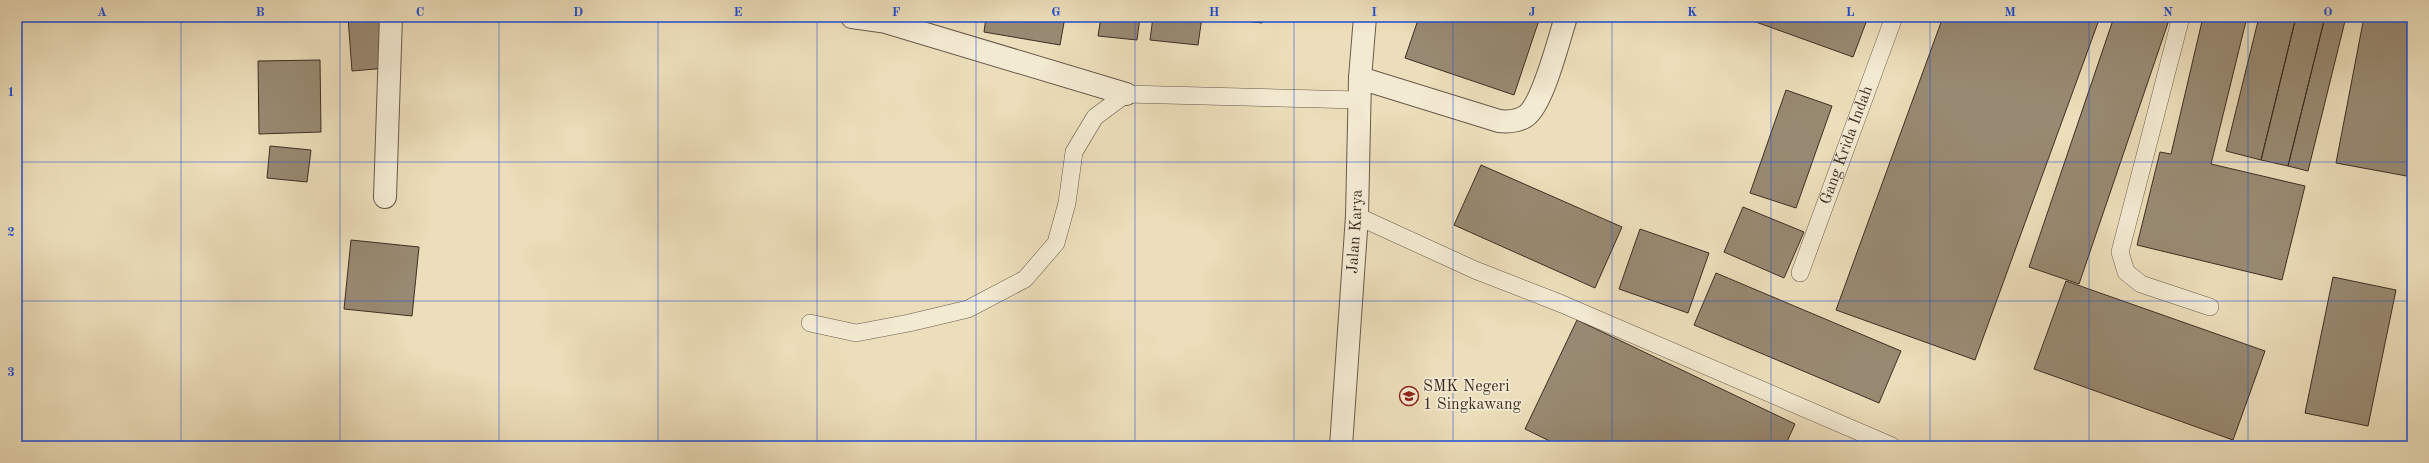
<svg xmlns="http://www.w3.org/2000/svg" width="2429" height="463" font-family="'Old Standard TT',serif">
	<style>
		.building { fill: #988a72; stroke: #3c2e24 }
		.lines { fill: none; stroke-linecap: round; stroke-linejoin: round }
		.lane-casing { stroke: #685a4a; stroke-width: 18 }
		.street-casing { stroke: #685a4a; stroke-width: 24 }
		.lane { stroke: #f3ead2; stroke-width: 17 }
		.street { stroke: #f3ead2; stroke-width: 22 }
		.grid { fill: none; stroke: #1d4ed8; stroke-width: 1; stroke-opacity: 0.55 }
		.labels { text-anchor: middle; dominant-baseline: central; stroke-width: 3.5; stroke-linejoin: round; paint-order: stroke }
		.street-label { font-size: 16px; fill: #3c2e24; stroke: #f3ead2 }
		.poi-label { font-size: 16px; fill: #3c2e24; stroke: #f3ead2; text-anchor: start }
		.neatline { fill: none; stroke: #1d4ed8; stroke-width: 1.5 }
		.grid-label { font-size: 13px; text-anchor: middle; font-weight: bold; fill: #1d4ed8 }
	</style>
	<rect width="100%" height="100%" fill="#ecdeba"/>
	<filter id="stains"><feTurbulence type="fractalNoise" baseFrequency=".005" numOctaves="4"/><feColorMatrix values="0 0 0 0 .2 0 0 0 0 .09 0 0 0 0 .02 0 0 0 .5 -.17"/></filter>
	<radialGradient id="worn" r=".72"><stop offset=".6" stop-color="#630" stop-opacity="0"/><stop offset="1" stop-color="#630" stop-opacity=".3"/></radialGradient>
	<path class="building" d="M348,17H383L387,68L352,71Z
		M986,17H1065L1060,45L984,32Z
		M1101,17H1140L1137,40L1098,36Z
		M1153,17H1202L1198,45L1150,40Z
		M1212,17H1263L1262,23Z
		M1419,17H1540L1514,95L1405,58Z
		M1742,17H1868L1853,57Z
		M1943,17H2100L1975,360L1836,310Z
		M2114,17H2170L2079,284L2029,267Z
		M2203,17H2247L2211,164L2305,186L2282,280L2137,245L2160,152L2171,154Z
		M2259,17H2296L2261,160L2226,151Z
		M2296,17H2325L2288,166L2261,160Z
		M2325,17H2346L2308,171L2288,166Z
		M2364,17H2412V177L2336,163Z
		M320,60L321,132L259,134L258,61Z
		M1786,90L1832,106L1796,208L1750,193Z
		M270,146L311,150L307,182L267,178Z
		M1481,165L1622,227L1595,288L1454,225Z
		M1743,207L1804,232L1784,278L1724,252Z
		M1640,229L1709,253L1688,313L1619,289Z
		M351,240L419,247L412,316L344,309Z
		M1716,273L1901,351L1879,403L1694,325Z
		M2333,277L2396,290L2368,426L2305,413Z
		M2066,281L2265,351L2233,440L2034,369Z
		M1577,320L1795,424L1785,446H1560L1525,429Z"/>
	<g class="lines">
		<defs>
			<g id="lane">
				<path d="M2181,17L2120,252L2126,272L2141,284L2210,307"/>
				<path d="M1357,216L1475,270L1562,304L1892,446"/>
				<path id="s1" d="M1800,273L1894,17"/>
				<path d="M810,323L856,333L909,323L968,309L1025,279L1056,243L1067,203L1074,152L1095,117L1126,94L1359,100"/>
			</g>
			<g id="street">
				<path d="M852,17L895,23L903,20"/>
				<path d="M889,23L1126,94"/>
				<path d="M1360,78L1499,121C1508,122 1517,122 1526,116C1543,104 1559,39 1566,17"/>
				<path d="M385,197L391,17"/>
				<path id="s2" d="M1341,446L1357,216L1360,78L1365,17"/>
			</g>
		</defs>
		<use href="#lane" class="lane-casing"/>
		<use href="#street" class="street-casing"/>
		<use href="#lane" class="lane"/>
		<use href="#street" class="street"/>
	</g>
	<path class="grid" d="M181,17V446M340,17V446M499,17V446M658,17V446M817,17V446M976,17V446M1135,17V446M1294,17V446M1453,17V446M1612,17V446M1771,17V446M1930,17V446M2089,17V446M2248,17V446M17,162H2412M17,301H2412"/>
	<defs>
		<symbol id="school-ring" viewBox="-11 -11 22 22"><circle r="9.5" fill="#f3ead2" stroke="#8f2418" stroke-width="1.5"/><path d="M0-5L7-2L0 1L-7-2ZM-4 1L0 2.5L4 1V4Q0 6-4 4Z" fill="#8f2418"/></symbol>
	</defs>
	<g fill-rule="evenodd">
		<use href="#school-ring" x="1398" y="385" width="22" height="22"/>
	</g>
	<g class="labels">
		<g class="street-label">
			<text stroke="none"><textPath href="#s1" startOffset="136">Gang Krida Indah</textPath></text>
			<text stroke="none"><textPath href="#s2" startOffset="215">Jalan Karya</textPath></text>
		</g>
		<g class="poi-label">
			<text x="1423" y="387">SMK Negeri<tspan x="1423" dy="18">1 Singkawang</tspan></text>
		</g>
	</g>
	<rect width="2429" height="463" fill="none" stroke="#ecdeba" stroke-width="44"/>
	<rect x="22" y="22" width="2385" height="419" class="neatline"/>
	<g class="grid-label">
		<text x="102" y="16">A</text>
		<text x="260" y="16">B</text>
		<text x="420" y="16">C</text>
		<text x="578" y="16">D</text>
		<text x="738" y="16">E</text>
		<text x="896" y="16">F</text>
		<text x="1056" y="16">G</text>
		<text x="1214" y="16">H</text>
		<text x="1374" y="16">I</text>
		<text x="1532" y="16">J</text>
		<text x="1692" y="16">K</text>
		<text x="1850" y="16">L</text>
		<text x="2010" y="16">M</text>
		<text x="2168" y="16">N</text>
		<text x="2328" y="16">O</text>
		<text x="11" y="96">1</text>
		<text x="11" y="236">2</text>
		<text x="11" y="376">3</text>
	</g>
	<rect width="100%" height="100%" filter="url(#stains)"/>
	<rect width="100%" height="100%" fill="url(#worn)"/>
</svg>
